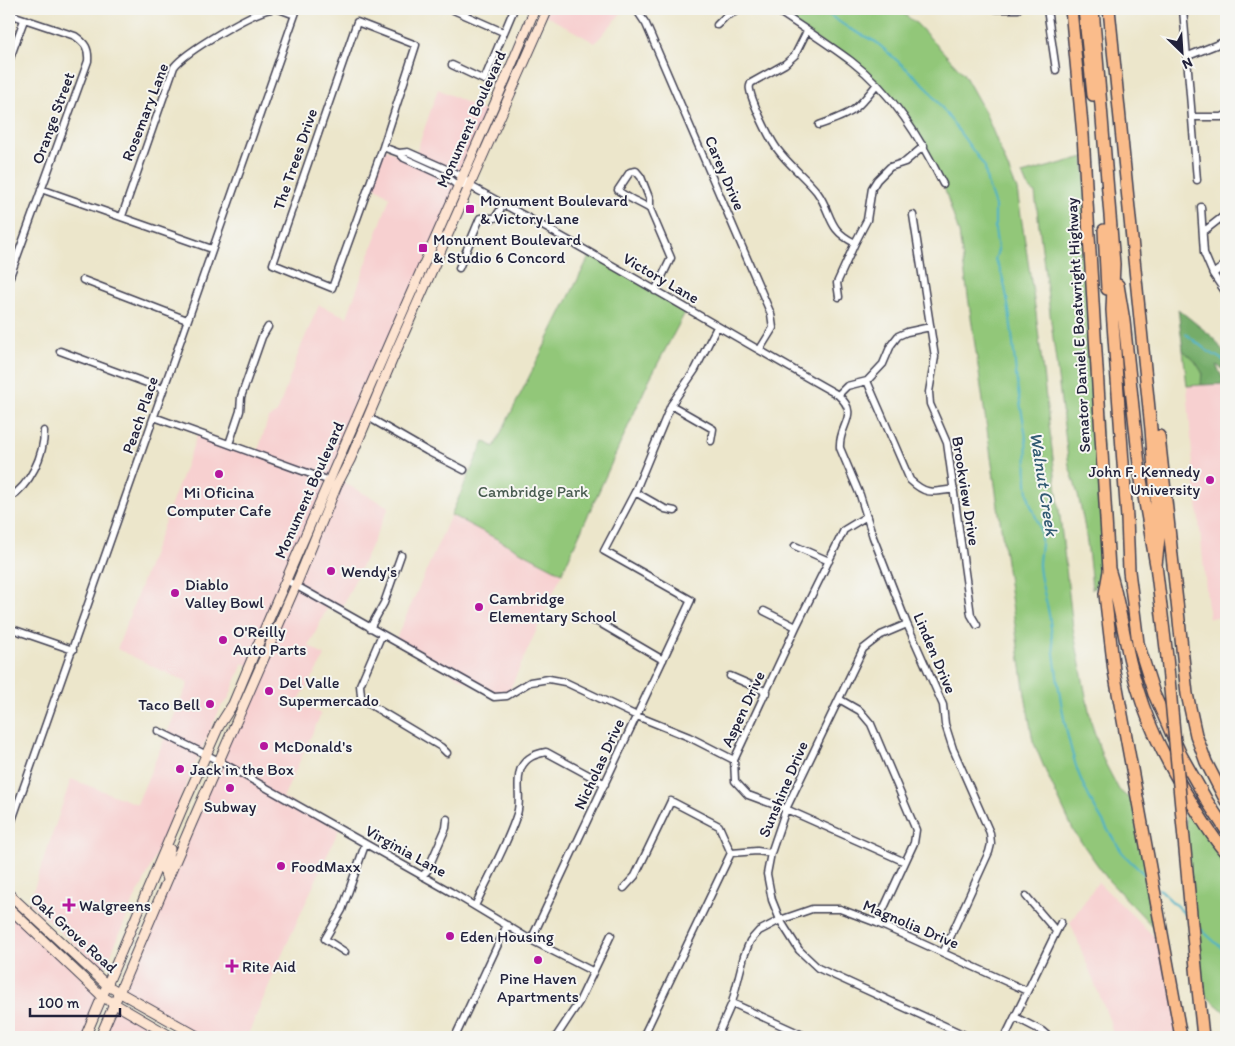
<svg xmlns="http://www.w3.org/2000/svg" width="1235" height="1046" font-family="Itim,sans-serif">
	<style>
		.built { fill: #f7d0d0 }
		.green { fill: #92c779; stroke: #5a745a }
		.forest { fill: #75ac69; stroke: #4c6752 }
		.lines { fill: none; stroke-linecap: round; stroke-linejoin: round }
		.stream { stroke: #49b1c8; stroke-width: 2 }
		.street-casing { stroke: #403f51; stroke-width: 9 }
		.secondary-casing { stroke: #403f51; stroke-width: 11 }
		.highway-casing { stroke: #403f51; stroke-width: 14 }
		.street { stroke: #fff; stroke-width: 6 }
		.secondary { stroke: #fde4d1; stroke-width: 9 }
		.highway { stroke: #fabc8b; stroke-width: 11 }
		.highway-bridge-casing { stroke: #403f51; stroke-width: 14; stroke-linecap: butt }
		.highway-bridge { stroke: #fabc8b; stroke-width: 11 }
		.poi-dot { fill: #b5179e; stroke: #f6f6f2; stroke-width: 2 }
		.labels { text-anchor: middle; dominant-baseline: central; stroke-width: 4; stroke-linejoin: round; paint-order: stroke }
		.street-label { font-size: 16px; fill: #22223b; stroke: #f6f6f2 }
		.poi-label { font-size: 16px; fill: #22223b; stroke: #f6f6f2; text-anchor: start }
		.park-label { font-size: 16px; fill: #495c51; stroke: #f6f6f2 }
		.water-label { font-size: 18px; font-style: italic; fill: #325b73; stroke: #f6f6f2 }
	</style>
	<rect width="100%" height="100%" fill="#f6f6f2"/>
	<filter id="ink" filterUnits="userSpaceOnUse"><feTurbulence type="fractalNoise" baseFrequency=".02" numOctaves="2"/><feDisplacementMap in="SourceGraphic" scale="10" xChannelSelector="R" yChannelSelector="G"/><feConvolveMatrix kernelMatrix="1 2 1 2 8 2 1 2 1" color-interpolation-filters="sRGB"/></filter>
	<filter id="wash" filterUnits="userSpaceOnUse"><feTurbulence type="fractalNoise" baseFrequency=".0096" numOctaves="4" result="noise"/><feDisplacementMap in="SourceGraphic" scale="20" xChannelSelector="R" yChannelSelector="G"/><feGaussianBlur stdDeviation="1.12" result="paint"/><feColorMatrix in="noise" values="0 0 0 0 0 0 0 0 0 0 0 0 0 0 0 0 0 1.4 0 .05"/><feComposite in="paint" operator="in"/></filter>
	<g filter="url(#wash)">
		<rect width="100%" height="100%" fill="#ece6cb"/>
		<path class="built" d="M548,9H625L595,43L545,15Z
			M438,89L490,114L462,176L415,156Z
			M383,147L458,186L250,666L243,663L228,700L221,706L143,884L135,898L107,963L104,967L100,968L29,903L71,779L137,804L188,683L117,649L198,433L257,454L268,419L277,413L300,349L319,305L347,317L390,197L370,184Z
			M1226,384V616L1209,618L1192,454L1187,386Z
			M339,480L389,507L341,610L329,604L309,646L325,656L298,701L321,714L283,798L339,829L281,957L247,1037H199L120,992Z
			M451,515L562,573L507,696L494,697L395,641Z
			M1098,882L1166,948L1181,1037H1113L1110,1022L1070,922Z
			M9,908L103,997L85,1037H9Z
			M114,1005L172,1037H100Z"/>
		<path class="green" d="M775,9H897L916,23L963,73L985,112L1017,190L1036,313L1073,628L1085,691L1092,725L1103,759L1119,790L1138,806L1163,937L1109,881L1074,832L1046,772L1033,741L1025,695L959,233L943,184L924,146L877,84Z
			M1084,157L1109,569L1092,590C1089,550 1083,504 1069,466L1035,193L1027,186L1022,174Z
			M591,253L687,309L649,380L562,573L451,515L484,441L494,447Z
			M1183,350L1195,361L1202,372L1201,385L1187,386Z
			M1183,789L1226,853V1013L1198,989Z"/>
		<path class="forest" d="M1178,309L1214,338L1226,356V371L1216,365L1226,384L1201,385L1202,372L1195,361L1183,350Z"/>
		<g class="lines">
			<path class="stream" d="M820,9L850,29L876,42L926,86L985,167L987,182L995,206V230L998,250L995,260C1009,277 1014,358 1017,383C1019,401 1024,420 1026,439C1028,460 1024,482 1030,503C1034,514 1040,523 1041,535C1042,545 1039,555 1039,565C1040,584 1048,602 1050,621C1056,669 1061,719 1076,766C1084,792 1107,830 1122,852C1129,861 1139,869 1146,876
				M1186,334L1206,350L1226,362
				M1159,889L1186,915
				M1196,925L1226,952"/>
		</g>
	</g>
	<g filter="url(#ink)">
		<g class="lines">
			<defs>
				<path id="street" d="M279,9L295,15
					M451,9L503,32
					M636,9L646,24L771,314L773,328L760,349
					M775,9C800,26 827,43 851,61C893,93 920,138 943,184
					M996,9H1018
					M1047,9L1056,70
					M1183,9L1197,180
					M9,14L75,36C85,43 89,48 88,61L9,279
					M357,22L416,45L383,147L332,288L273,264Z
					M717,25L726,16L742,9
					M807,31L795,55L785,64L751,83C750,86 749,86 750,90C752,102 770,140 778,150C789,165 805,177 817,192C833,214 826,229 855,243
					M1188,56L1226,41
					M9,61L24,20
					M452,65L484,80L514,9
					M1192,117H1222L1226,115
					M819,125C853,113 855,112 877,84
					M383,147L399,153
					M470,186H458L448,178L404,158L399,153L408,152L462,176L470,186C595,253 715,326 838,395C861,415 838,425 840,448L860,495L873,537L907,624L943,705L945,724L953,749L990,833L991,844L989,852L943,953
					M41,189L212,249
					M1201,207L1204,253L1213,274L1226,293
					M650,209C643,204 621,195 618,190L630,172L636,171L641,177L650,200V209L671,258L655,291
					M913,215L935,357L929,392L930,404L947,443L971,615L977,625
					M122,216L174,67C185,52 252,12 271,9
					M1203,232L1226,214
					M459,268L480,218H495L504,204
					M1213,274L1226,264
					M83,280L187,320
					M839,297L837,283L855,243L867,220L872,188L877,180L890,167L905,162L924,146
					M930,327L907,332L898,336L891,345L883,364L867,381L910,480C927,496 933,492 954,489
					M60,351L163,389
					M838,395L847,386L867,381
					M671,405L713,429L711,441
					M154,417L330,481
					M368,417L427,451L464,470
					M229,444L240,411L241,397L262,337L268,327
					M635,492L665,509L675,511
					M9,498C30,485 44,456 44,431
					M867,516L844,530L796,627L734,760L735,781L748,795L786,809L905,862
					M795,546L829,561
					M286,580L494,697L507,696L530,682L549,679L565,682L637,716L689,737L734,760
					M764,611L796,627
					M581,618L598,622L663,660
					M9,628L73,650
					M370,628L384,603L401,555
					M382,634L360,685L361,696L369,704L441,747L447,753
					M730,676L767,692
					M839,699L860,711L871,724L916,830L914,843L877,923
					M158,731L219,761L451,892L531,940L592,971
					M9,829L297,9
					M422,876L427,871L446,828L447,819
					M624,888L635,876L671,801L719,826L731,853
					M1026,896L1056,931
					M475,906C489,876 507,845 517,814C522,799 515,782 521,768C526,757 536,754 546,752L605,784
					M531,940L691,600L604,551L635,492L671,405L695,370L717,327
					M345,952L325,939L342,910L365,845
					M732,1003L807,1037
					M1015,1017L1042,1031L1049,1037
					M455,1037L507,925
					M556,1037L579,1002L611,935
					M643,1037L731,853L757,851L771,853
					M717,1037L732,1003L744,956L750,941L759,931L780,920L772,900L767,874L771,853L786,809L863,649L881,635L907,624
					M969,1037L818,968L799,950L780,920L812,909H840L877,923L1027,991
					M1005,1037L1061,922"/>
				<path id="secondary" d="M167,880L164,870L170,849
					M9,894L108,986L199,1037
					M9,908L103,997L172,1037
					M85,1037L185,802L219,726L233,704L262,635L393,334L503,85L535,9
					M100,1037L191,825L296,585L337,485L350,460L393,358L548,9"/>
				<path id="highway" d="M1071,9L1083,135L1109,569C1120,602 1123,636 1132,669C1145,720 1163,756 1190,800C1201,818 1212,837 1226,853
					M1084,9L1093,95
					M1093,9L1114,264L1112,310L1127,518L1129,571L1138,643L1154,694L1181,755L1207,801L1226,830
					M1109,9L1151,429L1159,538L1156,565
					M1104,230L1107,289
					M1118,285L1124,321L1140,474L1156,565L1167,657
					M1159,436L1187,694L1196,735L1206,762L1226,801
					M1109,571L1105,594L1114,671L1181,1037
					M1198,989L1203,1037"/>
			</defs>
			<use href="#street" class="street-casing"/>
			<use href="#secondary" class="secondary-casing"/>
			<use href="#highway" class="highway-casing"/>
			<use href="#street" class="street"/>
			<use href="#secondary" class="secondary"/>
			<use href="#highway" class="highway"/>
			<defs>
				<path id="highway-bridge" d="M1167,657L1198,989"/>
			</defs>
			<use href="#highway-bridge" class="highway-bridge-casing"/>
			<use href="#highway-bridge" class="highway-bridge"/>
		</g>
	</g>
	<g class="poi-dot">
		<rect x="465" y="204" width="10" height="10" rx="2.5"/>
		<rect x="418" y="243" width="10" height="10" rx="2.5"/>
		<circle cx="219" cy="474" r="5"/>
		<circle cx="1210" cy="480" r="5"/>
		<circle cx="331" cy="571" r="5"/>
		<circle cx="175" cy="593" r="5"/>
		<circle cx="479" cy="607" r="5"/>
		<circle cx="223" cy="640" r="5"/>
		<circle cx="269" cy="691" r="5"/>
		<circle cx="210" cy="704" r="5"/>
		<circle cx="264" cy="746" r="5"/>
		<circle cx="180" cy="769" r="5"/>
		<circle cx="230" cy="788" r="5"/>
		<circle cx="281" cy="866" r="5"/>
		<path d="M66.5 897.5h5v5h5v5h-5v5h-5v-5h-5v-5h5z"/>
		<circle cx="450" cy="936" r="5"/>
		<circle cx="538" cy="960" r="5"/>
		<path d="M229.5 958.5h5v5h5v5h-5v5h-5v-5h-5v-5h5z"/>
	</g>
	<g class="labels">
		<g class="street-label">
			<text transform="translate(145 112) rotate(-69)">Rosemary Lane</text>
			<text transform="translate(53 118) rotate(-70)">Orange Street</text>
			<text transform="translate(471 119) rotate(-66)">Monument Boulevard</text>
			<text transform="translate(295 159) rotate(-71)">The Trees Drive</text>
			<text transform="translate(725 173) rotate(67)">Carey Drive</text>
			<text transform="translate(661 278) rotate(30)">Victory Lane</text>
			<text transform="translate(1078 325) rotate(-93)">Senator Daniel E Boatwright Highway</text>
			<text transform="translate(140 415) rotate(-71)">Peach Place</text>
			<text transform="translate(309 490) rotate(-66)">Monument Boulevard</text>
			<text transform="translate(966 491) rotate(81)">Brookview Drive</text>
			<text transform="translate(935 653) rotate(67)">Linden Drive</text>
			<text transform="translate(743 709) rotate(-65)">Aspen Drive</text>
			<text transform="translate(599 764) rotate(-65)">Nicholas Drive</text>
			<text transform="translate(783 789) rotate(-67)">Sunshine Drive</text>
			<text transform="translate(406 851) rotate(29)">Virginia Lane</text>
			<text transform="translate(911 924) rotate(23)">Magnolia Drive</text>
			<text transform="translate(74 933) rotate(42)">Oak Grove Road</text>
		</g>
		<g class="poi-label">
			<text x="480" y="200">Monument Boulevard<tspan x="480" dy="18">&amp; Victory Lane</tspan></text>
			<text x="433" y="239">Monument Boulevard<tspan x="433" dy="18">&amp; Studio 6 Concord</tspan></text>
			<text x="1200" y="471" text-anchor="end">John F. Kennedy<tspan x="1200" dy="18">University</tspan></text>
			<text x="219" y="492" text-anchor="middle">Mi Oficina<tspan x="219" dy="18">Computer Cafe</tspan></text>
			<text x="341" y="571">Wendy's</text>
			<text x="185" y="584">Diablo<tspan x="185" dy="18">Valley Bowl</tspan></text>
			<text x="489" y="598">Cambridge<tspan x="489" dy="18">Elementary School</tspan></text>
			<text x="233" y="631">O'Reilly<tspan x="233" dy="18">Auto Parts</tspan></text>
			<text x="279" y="682">Del Valle<tspan x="279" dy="18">Supermercado</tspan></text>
			<text x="200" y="704" text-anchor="end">Taco Bell</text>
			<text x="274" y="746">McDonald's</text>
			<text x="190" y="769">Jack in the Box</text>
			<text x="230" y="806" text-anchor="middle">Subway</text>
			<text x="291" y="866">FoodMaxx</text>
			<text x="79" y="905">Walgreens</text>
			<text x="460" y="936">Eden Housing</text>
			<text x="242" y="966">Rite Aid</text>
			<text x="538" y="978" text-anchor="middle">Pine Haven<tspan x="538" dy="18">Apartments</tspan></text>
		</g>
		<g class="park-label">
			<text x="533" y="491">Cambridge Park</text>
		</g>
		<g class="water-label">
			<text transform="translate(1044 484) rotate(81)">Walnut Creek</text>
		</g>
	</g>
	<rect width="1235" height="1046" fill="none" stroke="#f6f6f2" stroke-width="30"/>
	<g transform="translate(1182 52) rotate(155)" stroke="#f6f6f2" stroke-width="4" paint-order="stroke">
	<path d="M0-4L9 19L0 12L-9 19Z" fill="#22223b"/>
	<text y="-8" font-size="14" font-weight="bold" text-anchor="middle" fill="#22223b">N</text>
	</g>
	<path d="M30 1008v8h90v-8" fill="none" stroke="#22223b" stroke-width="2.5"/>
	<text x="38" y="1008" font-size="15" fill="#22223b" stroke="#f6f6f2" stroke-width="4" paint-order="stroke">100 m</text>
</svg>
